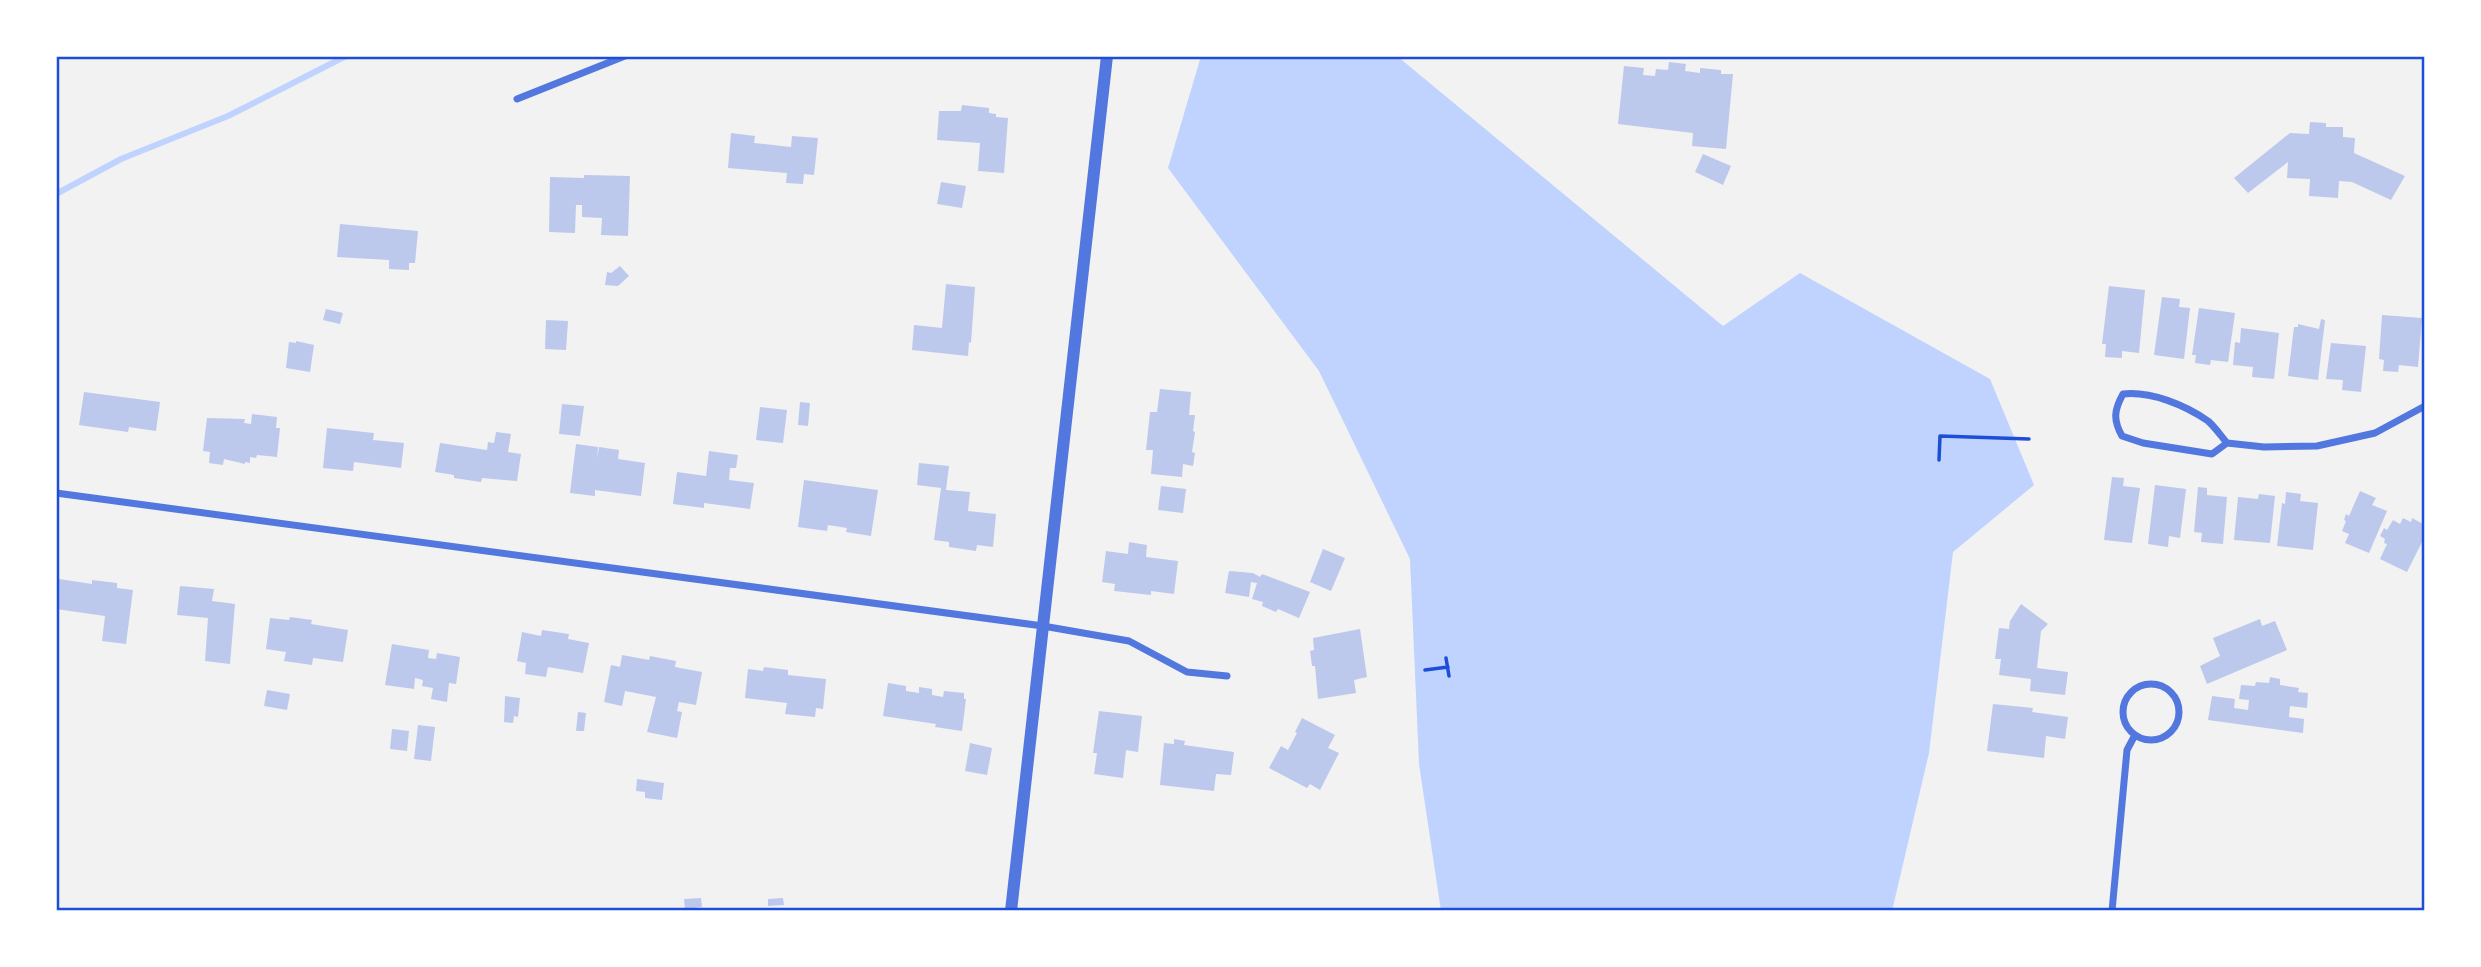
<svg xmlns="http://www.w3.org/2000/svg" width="2481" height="967" font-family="Arial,sans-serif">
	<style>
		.water { fill: #bfd3fe }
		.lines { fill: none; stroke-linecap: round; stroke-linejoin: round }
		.stream { stroke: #bfd3fe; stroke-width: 6 }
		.building { fill: #bdc9ec }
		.path { stroke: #1d4ed8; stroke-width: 3.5 }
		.minor { stroke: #5277de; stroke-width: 7 }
		.tertiary { stroke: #5277de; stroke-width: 12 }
		.neatline { fill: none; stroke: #1d4ed8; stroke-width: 2.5 }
	</style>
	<rect width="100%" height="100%" fill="#f2f2f2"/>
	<path class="water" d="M1201,56H1397L1723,326L1800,273L1990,379L2034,485L1953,552L1929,753L1892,911H1441L1419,764L1410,559L1319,371L1168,168Z"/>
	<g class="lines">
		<path class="stream" d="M56,194L121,159L228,116L346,56"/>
	</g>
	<path class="building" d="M1669,62L1686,64L1685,71L1700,73V68L1721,70V74H1733L1726,149L1692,146L1693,133L1618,124L1624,66L1644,68L1643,75L1655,76L1656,69L1668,70Z
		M962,105L989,108V113L996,114V117L1008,118L1004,173L978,171L980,143L937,140L939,111H961Z
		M2310,122L2326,123V127H2343V137L2355,138L2354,153L2405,176L2391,200L2352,182L2339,181L2338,198L2309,196L2310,179L2287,178L2288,162L2248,193L2234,178L2290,133L2309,134Z
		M731,133L755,136L754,143L791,147L792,136L818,138L814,175L804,174L803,184L786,183L787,173L728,168Z
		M1703,154L1731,166L1723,185L1695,172Z
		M584,175L630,176L628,236L601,235L602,218L582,217V205H576L575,233L549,232L550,177L584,178Z
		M941,182L966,186L962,208L937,204Z
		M340,224L418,231L415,263H409V270L389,269V260L337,257Z
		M620,266L629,276L618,286L605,285L607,272L611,273Z
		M946,284L975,287L971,343L969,342L968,356L912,350L914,325L942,328Z
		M2109,286L2145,290L2139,353L2122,351V358L2105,357L2106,344H2102Z
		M2162,297L2180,299L2179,307L2190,308L2184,359L2154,355Z
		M2199,308L2235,313L2228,362L2211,360L2210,365L2195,363L2196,355H2192Z
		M326,309L343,313L340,324L323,320Z
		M2382,315L2422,318L2418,367L2399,365L2398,372L2383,371L2384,360L2379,359Z
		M2321,319L2325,320L2318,380L2288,376L2294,327H2298V324L2319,329Z
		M546,320L568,321L566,350L545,349Z
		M2241,328L2279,333L2274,379L2252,377L2253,367L2233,365L2235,342L2240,343Z
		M296,341L314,345L310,372L286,368L289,342L296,343Z
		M2331,343L2366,346L2361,392L2342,390L2343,380L2326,379Z
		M1160,389L1191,392L1189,415H1195L1193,431L1195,432L1192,452L1195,453L1193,466L1183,464L1182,477L1151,474L1153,450H1146L1150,412H1157Z
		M84,392L160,402L156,431L129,427L128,432L79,425Z
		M800,402L810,403L808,426L798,425Z
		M562,404L584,406L580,436L559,434Z
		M760,407L787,410L783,443L756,440Z
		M252,414L277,417L276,428H280L277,457L257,455L256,458L250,457V463L245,462V464L224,459L223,465L209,463L210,452L203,451L207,418L245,419L244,423L251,424Z
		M327,428L374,433L373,440L404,443L401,468L354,462L353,471L323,468Z
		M496,432L511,434L508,452L521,454L517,481L482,478L481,482L454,478V475L435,472L440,443L487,450L488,442L494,443Z
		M576,444L598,447L597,458L599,447L619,450L618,459L645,463L641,496L595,490V496L570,493Z
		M709,451L738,455L736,468H730L729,480L754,483L750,509L704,503V508L673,504L677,472L706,476Z
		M919,463L949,466L946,490L970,492L968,511L996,514L993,547L977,545L976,551L949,547V542L934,540L941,488L917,485Z
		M2112,477L2124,478L2123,486L2140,488L2132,543L2104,540Z
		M804,480L878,490L871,536L846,532L847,528L828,525L827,531L798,527Z
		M2155,485L2186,489L2180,538L2169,536L2168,547L2148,544Z
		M1161,486L1186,489L1183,513L1158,510Z
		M2198,487L2207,488V495L2227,497L2223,544L2201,542L2202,533L2194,532Z
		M2360,491L2376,498L2372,505L2387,511L2369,553L2345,543L2349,534L2342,531L2346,521L2344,520L2346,514L2349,516Z
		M2286,492L2301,494L2300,501L2318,503L2313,550L2277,546L2282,503L2285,504Z
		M2259,494L2275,496L2270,543L2234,540L2238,497L2258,499Z
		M2403,518L2411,522L2412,518L2425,525V536L2407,572L2380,559L2387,544L2384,543L2385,539L2380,536L2384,528L2387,530L2393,520L2400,524Z
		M1129,542L1147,545L1146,557L1178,561L1174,594L1151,591V595L1114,591L1115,584L1102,582L1106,551L1128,554Z
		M1323,549L1345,558L1331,591L1310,582Z
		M1229,571L1253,573L1260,577L1262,574L1310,592L1299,618L1278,609L1276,612L1262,606L1263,602L1252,599L1257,583L1251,582L1249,597L1225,593Z
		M59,579L92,584V580L117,583V588L133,590L126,644L102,641L105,616L56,609V581Z
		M180,586L214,589L212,601L235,604L230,664L205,661L208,618L177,615Z
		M2021,604L2048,624L2041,631L2037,668L2068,672L2065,695L2030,691L2031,679L1999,675L2001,659H1995L1999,628L2009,629L2010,621Z
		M290,617L312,620L311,624L348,630L343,662L313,658L312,665L284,661L286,652L266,649L270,618L289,620Z
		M2260,619L2262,626L2275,621L2287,650L2207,684L2200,666L2220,656L2213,638Z
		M1360,629L1367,677L1354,680L1356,693L1318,699L1315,666H1312L1310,651L1314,650L1313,638Z
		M542,630L569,634L568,639L589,643L583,673L548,667L546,677L525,674L526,663L517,661L522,632L541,636Z
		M392,644L429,650L428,658L436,659L437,653L460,657L456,684L449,683L447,702L431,699L433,688L422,686L423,680L415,678L414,689L385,685Z
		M622,655L649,660L650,656L676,661L675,667L702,672L696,705L679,702L677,711L682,712L677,738L647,732L656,697L625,691L622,706L604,702L611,665L620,667Z
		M764,667L788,670V675L826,679L823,709L816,708L815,717L785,714L787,703L745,698L748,669L763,671Z
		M2270,677L2280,679V685L2299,688L2298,692L2308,693L2307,708L2290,706L2289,717L2304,719L2303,733L2208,720L2212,696L2235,699L2234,708L2248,710L2249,700L2239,699L2241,685L2255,686L2256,682L2269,683Z
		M888,683L906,686V691L919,693V687L932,689V695L943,697L944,691L964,693V699H966L962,731L935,727L936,724L883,716Z
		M267,690L290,694L287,710L264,706Z
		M505,696L520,698L518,717L514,716L513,723L504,722Z
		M1993,704L2033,708L2032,712L2068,717L2065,739L2046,736L2044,758L1987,751Z
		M1099,711L1142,716L1138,752L1126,750L1123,778L1094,774L1097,753H1093Z
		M578,712L586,713L584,731H576Z
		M1302,718L1335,735L1328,748L1339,753L1320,790L1310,784L1307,788L1269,768L1281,746L1288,750L1297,733L1295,732Z
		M418,725L435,727L431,761L414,759Z
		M392,729L409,731L407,751L390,749Z
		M1174,739L1185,741L1184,745L1234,752L1231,775L1216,774L1214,791L1160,785L1164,743L1174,744Z
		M970,743L992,748L987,775L965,771Z
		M637,779L664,783L662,800L645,798V792L636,791Z
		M701,898L702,907L685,909L684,899Z
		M783,898L784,905L768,906V899Z"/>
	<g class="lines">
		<path class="path" d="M1939,460L1940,436L2029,439
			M1446,658L1449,676
			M1425,670L1448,667"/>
		<path class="minor" d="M517,99L625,56
			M2227,443L2212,454L2143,443L2122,436C2113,420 2114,410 2123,394C2151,391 2185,405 2208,421C2215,427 2221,436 2227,443L2264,447L2317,446L2375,433L2425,406
			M56,493L1043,626L1129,641L1187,672L1227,676
			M2123 712a28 28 0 1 1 56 0a28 28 0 1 1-56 0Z
			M2112,911L2127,750L2135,735"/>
		<path class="tertiary" d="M1011,911L1107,56"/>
	</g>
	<rect width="2481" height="967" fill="none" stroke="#ffffff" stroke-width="116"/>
	<rect x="58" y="58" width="2365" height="851" class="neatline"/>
</svg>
